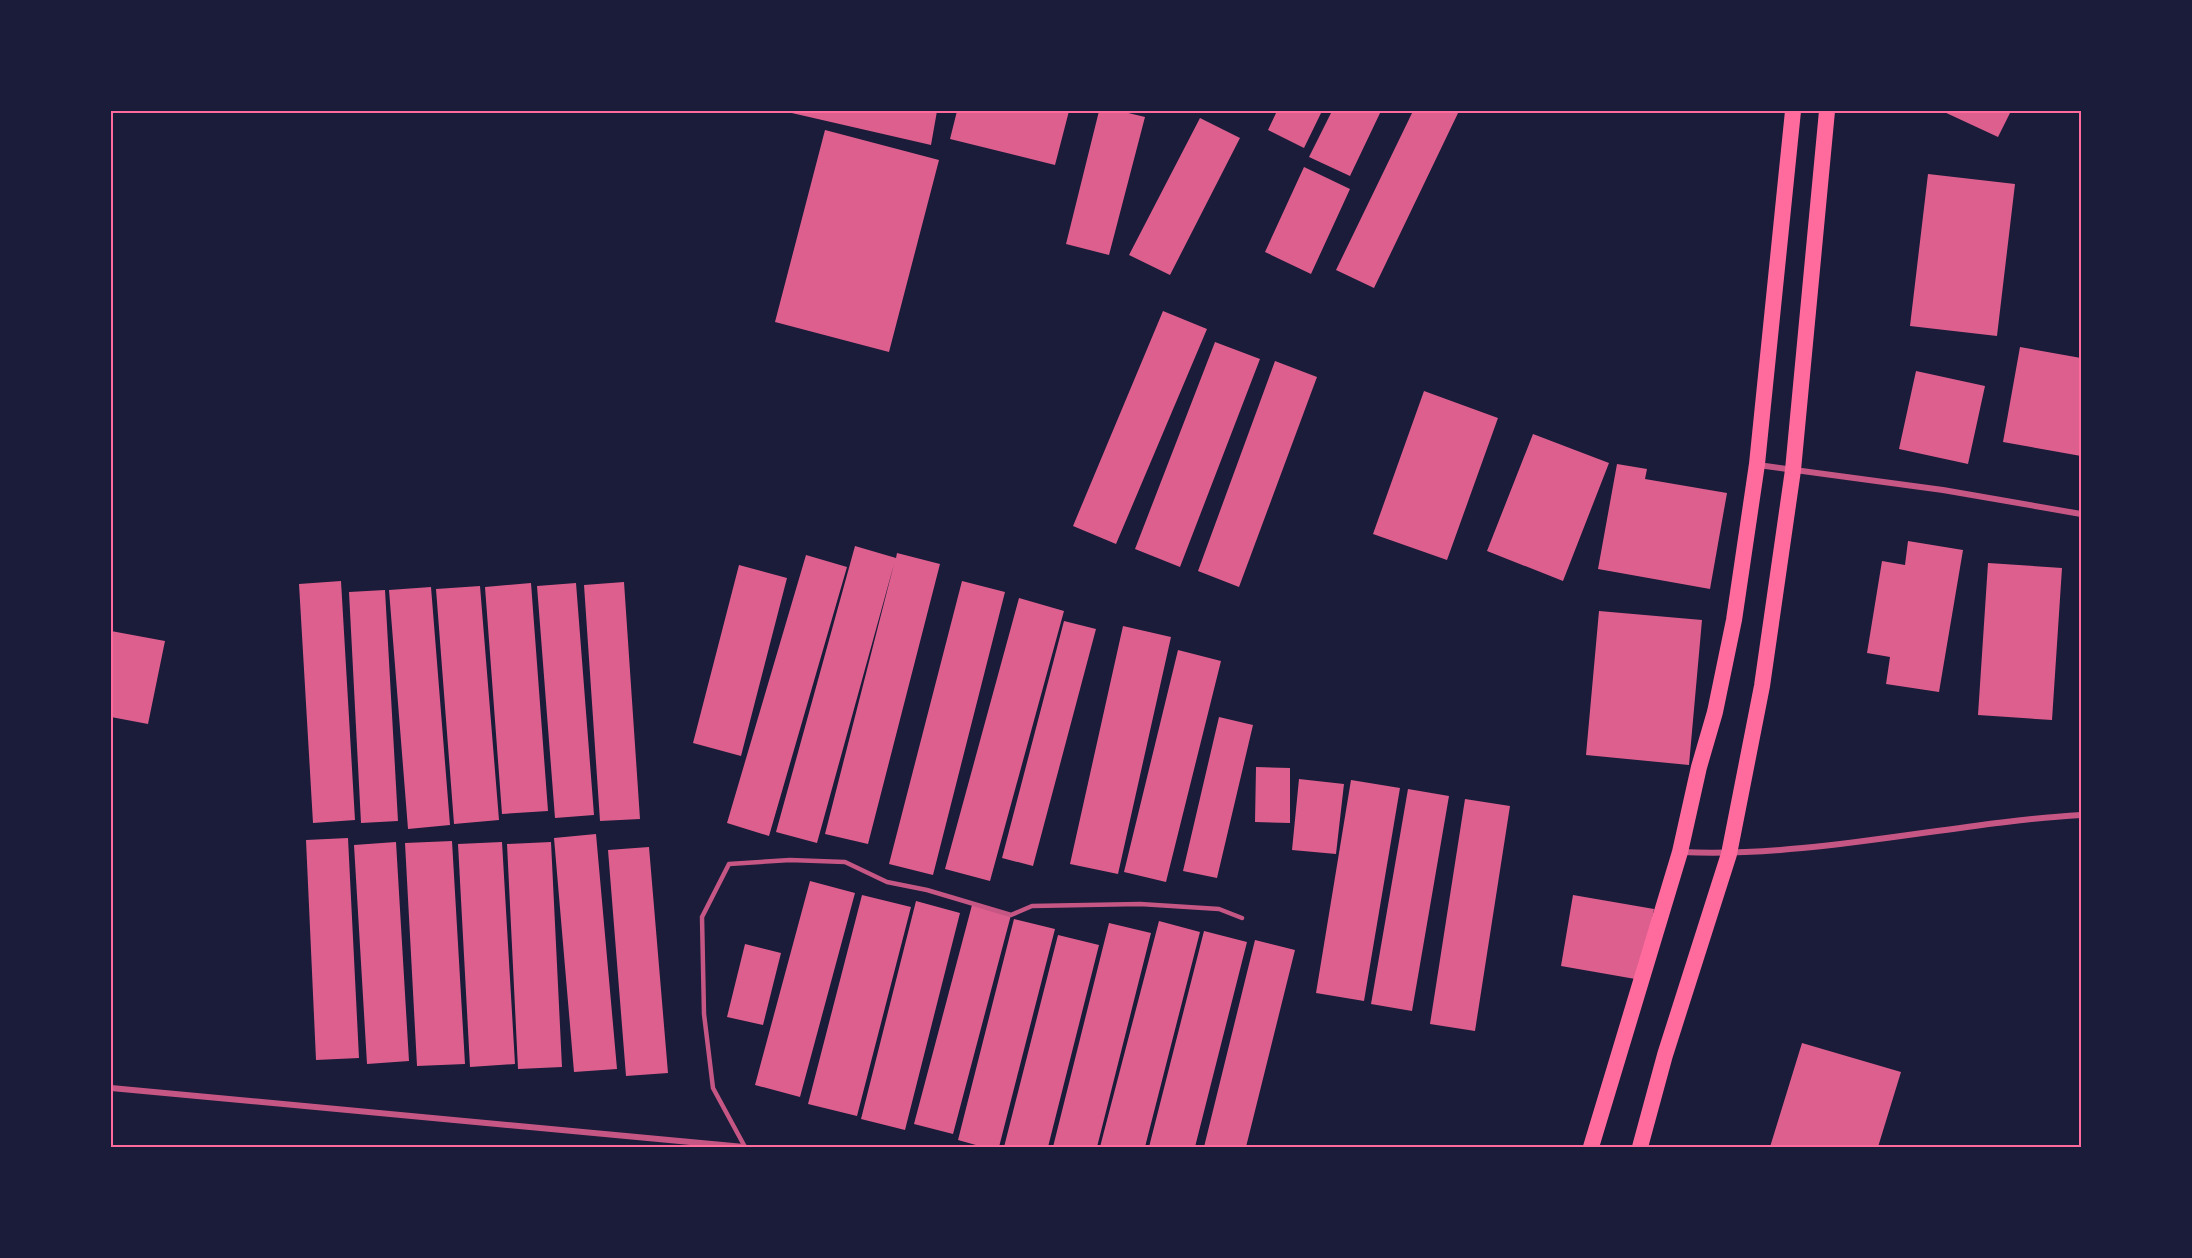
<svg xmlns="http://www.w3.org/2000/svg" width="2192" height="1258" font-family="'Source Sans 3',sans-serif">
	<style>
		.building { fill: #dd5f8e }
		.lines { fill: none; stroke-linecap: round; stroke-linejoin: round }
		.service { stroke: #c65784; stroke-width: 4.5 }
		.minor { stroke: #c65784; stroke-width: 6 }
		.trunk { stroke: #ff6b9d; stroke-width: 16 }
		.neatline { fill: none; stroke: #ff6b9d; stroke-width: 2 }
	</style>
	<rect width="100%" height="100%" fill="#1b1b3a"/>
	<path class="building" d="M783,111H937L931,145Z
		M957,111H1069L1055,165L950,139Z
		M1099,111H1120L1145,117L1109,255L1066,244Z
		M1277,111H1322L1304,148L1268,130Z
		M1332,111H1381L1350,176L1309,157Z
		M1413,111H1459L1374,288L1336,270Z
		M1942,111H2011L1998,137Z
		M1200,118L1240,138L1170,275L1129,255Z
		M825,130L939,160L889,352L775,322Z
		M1304,167L1350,189L1311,274L1265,252Z
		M1928,174L2015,184L1997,336L1910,326Z
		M1163,311L1207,329L1116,544L1073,526Z
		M1215,342L1260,359L1180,567L1135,549Z
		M2020,347L2081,358V456L2003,442Z
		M1275,361L1317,377L1239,587L1198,571Z
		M1916,371L1985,386L1968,464L1899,449Z
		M1424,391L1498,418L1447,560L1373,534Z
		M1533,434L1609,463L1563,581L1487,551Z
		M1617,464L1647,469L1645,479L1727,493L1710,589L1598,569Z
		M1908,541L1963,550L1939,692L1886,684L1890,657L1867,653L1882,561L1905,565Z
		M855,546L896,558L897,553L940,564L868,844L825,834L894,564L817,843L776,832Z
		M806,555L847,567L769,836L727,823Z
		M1988,563L2062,568L2052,720L1978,715Z
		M739,565L787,578L741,756L693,743Z
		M341,581L355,820L313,823L299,584Z
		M962,581L1005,592L933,875L889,864Z
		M624,582L640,819L600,821L584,585Z
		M531,583L548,811L502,814L485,587Z
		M576,583L594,815L555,818L537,586Z
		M480,586L499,820L454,824L436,589Z
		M431,587L450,825L408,829L389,590Z
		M385,590L398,821L361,823L349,592Z
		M1019,598L1064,611L990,881L945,869Z
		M1599,611L1702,620L1689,765L1586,755Z
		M1064,621L1096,629L1033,866L1002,858Z
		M1123,626L1171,637L1118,874L1070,864Z
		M111,631L165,641L148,724L111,717Z
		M1178,650L1221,661L1166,882L1124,872Z
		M1219,717L1253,725L1217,878L1183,871Z
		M1256,767L1290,768V823L1255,822Z
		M1299,779L1344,784L1336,854L1292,850Z
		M1351,780L1400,788L1364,1001L1316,993Z
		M1408,789L1449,796L1412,1011L1371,1004Z
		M1465,799L1510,806L1475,1031L1430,1024Z
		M596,834L617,1069L574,1072L554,838Z
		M348,838L359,1058L316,1060L306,840Z
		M452,841L465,1064L417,1066L405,843Z
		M396,842L409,1061L367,1064L354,845Z
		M502,842L515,1064L470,1067L458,844Z
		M551,842L562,1067L518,1069L507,844Z
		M649,847L668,1073L626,1076L608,850Z
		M810,881L855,893L800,1097L755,1085Z
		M862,895L911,907L857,1116L808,1104Z
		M1573,895L1654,909L1641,980L1561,966Z
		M916,901L960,913L905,1130L861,1119Z
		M972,905L1011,915L953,1134L914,1124Z
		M1014,919L1055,929L999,1147H983L958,1140Z
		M1159,921L1200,932L1145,1147H1100Z
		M1109,923L1151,933L1097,1147H1053Z
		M1204,931L1247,942L1195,1147H1149Z
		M1058,935L1099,945L1048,1147H1004Z
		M1255,940L1295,950L1246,1147H1204Z
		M745,944L781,953L763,1025L727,1017Z
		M1802,1043L1901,1072L1878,1147H1770Z"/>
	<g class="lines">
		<path class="service" d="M745,1147L713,1088L704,1014L702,917L729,864L790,860L845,862L887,882L927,890L1011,915L1032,906L1140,904L1219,909L1242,918"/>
		<path class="minor" d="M1758,465L1943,490L2081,514
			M1682,852C1815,858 1948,823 2081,815
			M111,1088L744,1147"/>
		<path class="trunk" d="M1591,1147L1680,852L1699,767L1715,712L1734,620L1757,464L1793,111
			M1640,1147L1665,1055L1729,854L1762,686L1793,470L1827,111"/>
	</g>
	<rect width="2192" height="1258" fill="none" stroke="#1b1b3a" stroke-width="225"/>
	<rect x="112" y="112" width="1968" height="1034" class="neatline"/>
</svg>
